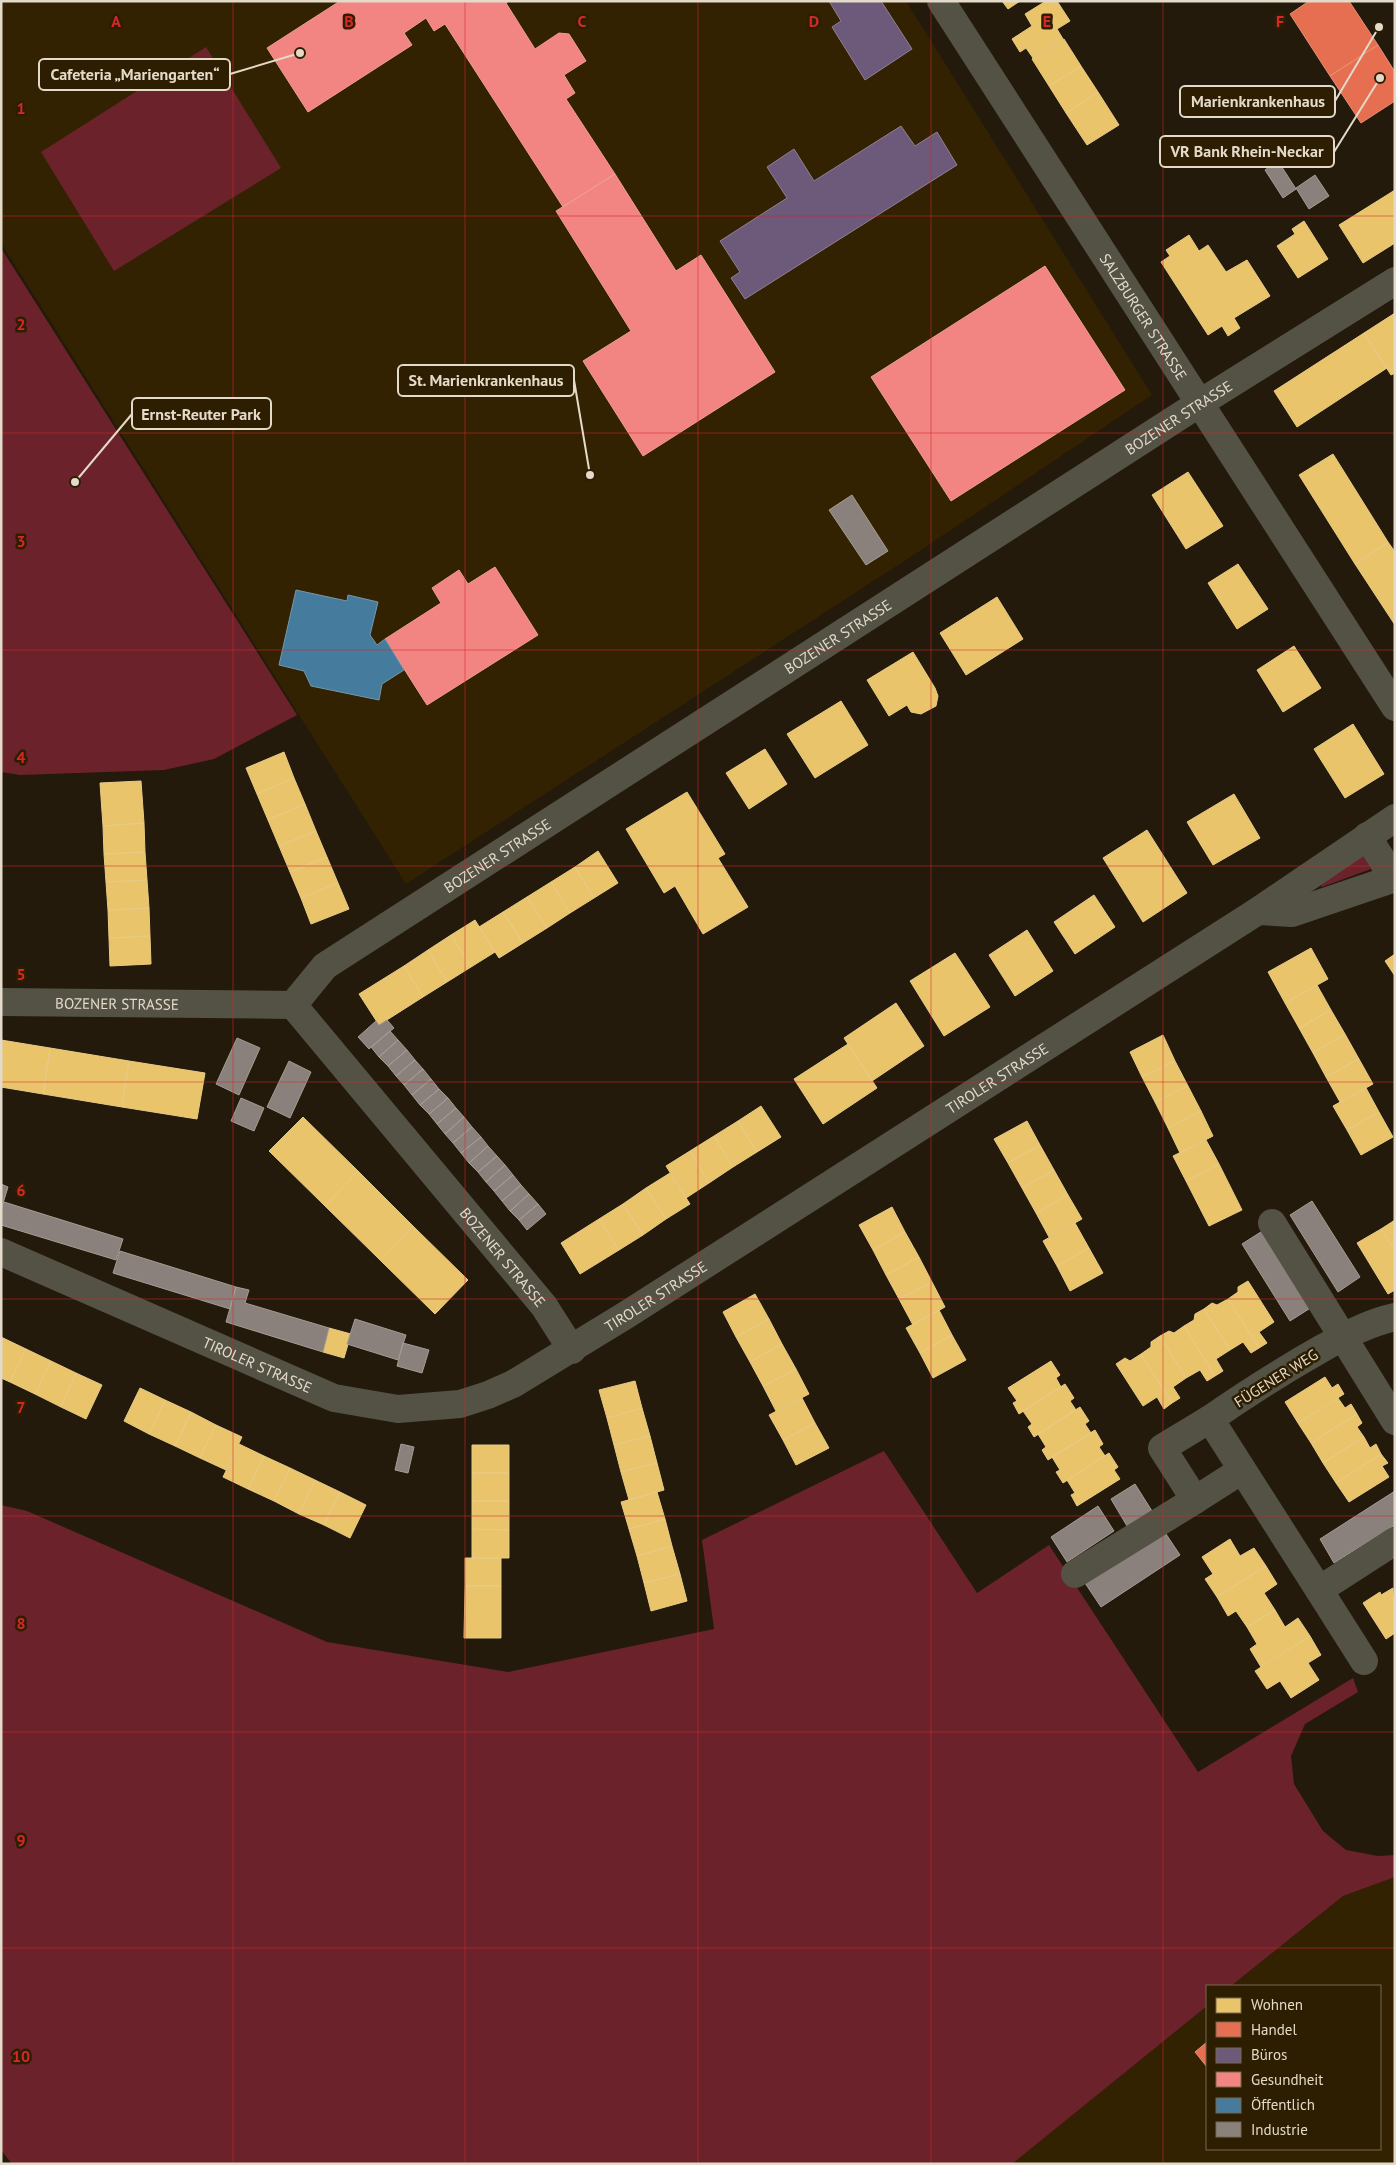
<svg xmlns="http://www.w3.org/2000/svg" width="1396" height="2165" font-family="'PT Sans',sans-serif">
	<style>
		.built { fill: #332201 }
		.green { fill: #6c222a }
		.homes { fill: #e9c46a; stroke: #e8cb86 }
		.shops { fill: #e76f51; stroke: #e68f75 }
		.offices { fill: #6d597a; stroke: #918092 }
		.health { fill: #f28482; stroke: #ee9e97 }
		.public { fill: #457b9d; stroke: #7598aa }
		.industry { fill: #8a817c; stroke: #a59c93 }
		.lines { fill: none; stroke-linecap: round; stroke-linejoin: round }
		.minor { stroke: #535245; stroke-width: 28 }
		.grid { fill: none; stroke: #d62828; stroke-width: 1; stroke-opacity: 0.55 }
		.labels { text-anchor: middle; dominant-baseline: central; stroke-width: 5; stroke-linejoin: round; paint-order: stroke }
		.street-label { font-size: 15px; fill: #e4dac9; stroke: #2d1e01 }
		.grid-label { font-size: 16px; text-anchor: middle; font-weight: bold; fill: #d62828; stroke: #2d1e01; stroke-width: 5; stroke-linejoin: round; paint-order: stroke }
		.leader { fill: none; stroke: #e4dac9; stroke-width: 2 }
		.callout-dot { fill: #e4dac9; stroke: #2d1e01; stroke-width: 2 }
		.callout { fill: #2d1e01; stroke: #e4dac9; stroke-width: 2 }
		.callout-label { font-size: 16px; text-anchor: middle; font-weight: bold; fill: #e4dac9 }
	</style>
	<rect width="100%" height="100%" fill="#231a0b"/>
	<path class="built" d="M1,1H906L1152,395L915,554L406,884L1,243Z
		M1395,1877V2164H1012L1207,2006V2149H1380V1986H1231L1343,1896Z"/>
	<path class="green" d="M206,47L281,168L114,271L41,152Z
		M1,248L297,715L214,759L164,770L20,775L1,772Z
		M1363,855L1371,869L1322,887L1319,883Z
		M884,1451L977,1593L1049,1545L1198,1772L1353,1678L1358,1692L1305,1724L1291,1756L1294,1784L1323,1831L1346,1850L1378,1856L1395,1855V1877L1343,1896L1231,1986H1207V2006L1012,2164H12L1,2150V1505L27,1511L327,1642L508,1672L714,1629L702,1540Z"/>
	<path class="homes" d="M1002,1H1020L1008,9Z
		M1046,1H1057L1070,21L1057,29L1063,39L1033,58L1026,48L1020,52L1012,39L1032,26L1025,14Z
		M1064,39L1081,66L1049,86L1032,59Z
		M1081,66L1098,92L1066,113L1049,86Z
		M1098,92L1119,125L1087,145L1066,113Z
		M1395,190V243L1363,263L1339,225Z
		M1304,221L1328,259L1298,278L1277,246L1295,234L1292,229Z
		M1189,235L1199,251L1208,245L1226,272L1247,260L1270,296L1234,318L1240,328L1228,336L1222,326L1208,335L1161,262L1170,256L1166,250Z
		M1395,313V373L1391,375L1364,333Z
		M1364,333L1387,368L1297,427L1274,391Z
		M1333,454L1388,542L1355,564L1299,475Z
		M1188,472L1223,526L1186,549L1152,495Z
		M1388,542L1395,552V625L1355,564Z
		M1238,564L1268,609L1237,629L1208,583Z
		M997,597L1023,639L966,675L940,633Z
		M1294,646L1321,688L1283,712L1257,670Z
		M913,652L935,688L938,696L936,706L921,714L911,712L907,705L889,716L867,680Z
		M841,701L868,745L815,778L787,734Z
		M1353,724L1384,774L1345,798L1314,749Z
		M765,749L787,784L749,809L726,773Z
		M284,752L294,778L257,794L246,768Z
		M294,778L305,804L268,820L257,794Z
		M141,781L144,823L103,826L100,783Z
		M687,792L725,854L718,858L748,907L703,934L675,886L664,893L626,829Z
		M1234,794L1260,838L1213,865L1187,822Z
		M305,804L316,831L279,846L268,820Z
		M144,823L145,852L104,854L103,826Z
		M1147,830L1187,893L1143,922L1103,858Z
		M316,831L327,857L290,872L279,846Z
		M598,851L618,883L594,898L575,867Z
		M145,852L147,880L106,882L104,854Z
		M327,857L338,883L301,898L290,872Z
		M575,867L594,898L570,913L551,882Z
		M147,880L149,908L108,910L106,882Z
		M551,882L570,913L547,928L527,897Z
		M338,883L349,909L311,924L301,898Z
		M1094,895L1115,927L1075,954L1054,922Z
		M527,897L547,928L523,943L503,912Z
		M149,908L150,936L109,938L108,910Z
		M503,912L523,943L499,958L479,927Z
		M475,920L495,952L471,967L451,935Z
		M1027,930L1053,971L1015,996L989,955Z
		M451,935L471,967L447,982L428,950Z
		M150,936L151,964L110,966L109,938Z
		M1311,948L1328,979L1285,1003L1268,972Z
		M428,950L447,982L423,997L404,966Z
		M955,953L990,1007L944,1036L910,981Z
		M1395,954V976L1385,961Z
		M404,966L423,997L379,1025L359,994Z
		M1317,985L1331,1010L1299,1028L1285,1003Z
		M896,1003L924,1046L872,1081L844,1038Z
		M1331,1010L1345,1034L1313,1053L1299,1028Z
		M1345,1034L1359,1059L1326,1077L1313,1053Z
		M1163,1035L1175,1061L1142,1077L1130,1052Z
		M1,1040L50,1048L43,1094L1,1087Z
		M848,1044L877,1088L823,1124L794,1079Z
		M50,1048L129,1061L122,1107L43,1094Z
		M1359,1059L1373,1084L1340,1102L1326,1077Z
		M129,1061L205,1073L197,1119L122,1107Z
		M1175,1061L1188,1086L1155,1102L1142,1077Z
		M1188,1086L1201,1111L1168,1128L1155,1102Z
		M1366,1088L1379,1112L1347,1130L1333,1106Z
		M761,1106L781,1137L757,1152L738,1121Z
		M1201,1111L1213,1136L1180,1153L1168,1128Z
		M1379,1112L1393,1137L1361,1155L1347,1130Z
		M303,1117L358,1171L325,1206L269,1151Z
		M738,1121L757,1152L733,1167L714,1136Z
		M1027,1121L1040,1145L1008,1163L994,1139Z
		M714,1136L733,1167L709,1183L690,1151Z
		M1206,1140L1219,1164L1186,1181L1173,1156Z
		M1040,1145L1054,1170L1022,1188L1008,1163Z
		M690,1151L709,1183L686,1198L666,1166Z
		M1219,1164L1242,1210L1209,1226L1186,1181Z
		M1054,1170L1068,1195L1036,1213L1022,1188Z
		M358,1171L413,1226L380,1260L325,1206Z
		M670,1173L690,1204L666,1219L646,1188Z
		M646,1188L666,1219L643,1235L623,1204Z
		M1068,1195L1082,1219L1049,1237L1036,1213Z
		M623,1204L643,1235L619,1250L599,1219Z
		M892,1207L905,1232L873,1250L859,1225Z
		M599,1219L619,1250L580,1274L561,1243Z
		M1395,1220V1250L1381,1229Z
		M1075,1223L1089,1248L1057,1266L1043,1241Z
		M413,1226L468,1280L435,1314L380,1260Z
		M1381,1229L1395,1250V1290L1388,1294L1357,1243Z
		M905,1232L919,1257L886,1275L873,1250Z
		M1089,1248L1103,1273L1070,1291L1057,1266Z
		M919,1257L932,1282L899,1299L886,1275Z
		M1248,1281L1274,1322L1259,1332L1267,1343L1259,1348L1228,1299L1238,1292V1287Z
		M932,1282L945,1307L913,1325L899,1299Z
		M755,1294L769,1319L736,1337L723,1312Z
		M1228,1299L1259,1348L1251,1353L1243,1342L1230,1350L1204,1309L1212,1303L1217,1305Z
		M1204,1309L1230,1350L1216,1359L1223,1371L1215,1376L1184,1326L1194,1320L1195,1314Z
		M939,1310L952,1335L920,1353L906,1328Z
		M769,1319L782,1344L750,1362L736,1337Z
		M1184,1326L1215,1376L1207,1381L1200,1370L1186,1378L1160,1336L1169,1331L1174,1333Z
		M329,1328L351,1334L344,1358L323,1352Z
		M952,1335L966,1360L933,1378L920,1353Z
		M1160,1336L1186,1378L1173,1387L1180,1398L1172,1403L1141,1354L1151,1347V1342Z
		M1,1337L26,1349L10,1382L1,1378Z
		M782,1344L796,1369L763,1386L750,1362Z
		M26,1349L51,1361L35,1394L10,1382Z
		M1141,1354L1172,1403L1164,1409L1157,1397L1143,1406L1116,1364L1125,1358L1130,1361Z
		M51,1361L76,1373L61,1407L35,1394Z
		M1051,1361L1060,1375L1056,1378L1061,1387L1019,1414L1013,1403L1017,1401L1008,1388Z
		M796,1369L809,1394L776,1411L763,1386Z
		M76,1373L102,1385L86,1419L61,1407Z
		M1325,1377L1332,1388L1338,1384L1344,1394L1298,1423L1285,1402Z
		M635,1381L642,1408L607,1418L599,1390Z
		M1065,1384L1074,1398L1070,1401L1076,1410L1034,1437L1028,1427L1032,1424L1023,1411Z
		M140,1388L165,1400L149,1434L124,1421Z
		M802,1398L815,1423L783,1440L769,1415Z
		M1338,1398L1345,1408L1351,1404L1357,1414L1311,1443L1298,1423Z
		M165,1400L191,1412L175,1446L149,1434Z
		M1080,1407L1089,1421L1085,1424L1091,1433L1048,1460L1042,1450L1046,1447L1038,1434Z
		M642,1408L650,1436L614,1445L607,1418Z
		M191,1412L216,1425L200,1458L175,1446Z
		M1357,1414L1362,1423L1357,1427L1364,1437L1323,1463L1311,1443Z
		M815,1423L829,1448L796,1465L783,1440Z
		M216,1425L242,1437L226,1470L200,1458Z
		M1095,1430L1103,1444L1099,1447L1105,1456L1063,1483L1056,1472L1060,1470L1052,1457Z
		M650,1436L657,1463L621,1472L614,1445Z
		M1364,1437L1370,1448L1376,1444L1381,1454L1336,1483L1323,1463Z
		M239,1444L264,1456L248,1489L223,1477Z
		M472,1445H509V1473H472Z
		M1109,1453L1118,1467L1114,1470L1120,1479L1077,1506L1071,1495L1075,1493L1067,1480Z
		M1381,1454L1388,1463L1382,1466L1389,1477L1349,1502L1336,1483Z
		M264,1456L290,1468L274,1501L248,1489Z
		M657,1463L664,1490L629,1500L621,1472Z
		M290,1468L315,1480L299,1514L274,1501Z
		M472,1473H509V1501H472Z
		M315,1480L340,1492L324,1525L299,1514Z
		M340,1492L366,1505L350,1538L324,1525Z
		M657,1492L665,1519L629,1529L621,1502Z
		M472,1501H509V1530L472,1529Z
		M665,1519L672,1546L637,1556L629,1529Z
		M472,1529L509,1530V1558H472Z
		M1230,1539L1240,1556L1254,1548L1266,1566L1217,1597L1205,1579L1213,1574L1202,1557Z
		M672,1546L680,1574L644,1583L637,1556Z
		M465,1558H501V1586H465Z
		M1266,1566L1277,1584L1264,1593L1275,1610L1247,1627L1236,1611L1228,1616L1217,1597Z
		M680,1574L687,1601L651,1611L644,1583Z
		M465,1586H501V1638H464Z
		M1393,1588L1395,1633L1386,1639L1363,1603L1380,1592L1381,1595Z
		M1275,1610L1285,1627L1298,1618L1310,1636L1261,1667L1250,1649L1257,1644L1247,1627Z
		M1310,1636L1321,1655L1308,1663L1319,1680L1291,1698L1280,1681L1267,1689L1255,1671Z"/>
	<path class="shops" d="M1309,1H1349L1378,45L1330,76L1290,14Z
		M1378,45L1395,72V101L1361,123L1330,76Z
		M1207,2042V2067L1195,2052Z"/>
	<path class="offices" d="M829,1H881L912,49L865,80L832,27L841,21Z
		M901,126L915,146L937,132L957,165L745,299L731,278L740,272L720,241L787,198L767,167L794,149L814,181Z"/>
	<path class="health" d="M340,1H509L506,3L535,49L559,33L569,34L586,61L564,75L575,93L566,99L615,174L563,207L445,24L434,31L426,18L404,33L412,45L308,112L267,48Z
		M615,174L676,271L701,255L775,372L643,456L583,361L631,331L556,211Z
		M1045,266L1125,390L951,501L871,377Z
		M495,567L538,635L427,705L385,639L441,603L432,588L459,570L468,584Z"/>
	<path class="public" d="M296,590L347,601L348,595L378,602L370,635L377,645L385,639L404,670L382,684L379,700L311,686L304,671L279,665Z"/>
	<path class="industry" d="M1278,161L1296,189L1283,198L1265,170Z
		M1315,175L1329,196L1309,209L1296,188Z
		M852,495L888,551L866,565L829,510Z
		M387,1020L394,1028L369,1049L358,1037L376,1021L379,1025Z
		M390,1031L398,1040L379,1057L371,1047Z
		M237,1038L260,1048L239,1095L216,1084Z
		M398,1040L407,1050L388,1066L379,1057Z
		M407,1050L415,1060L396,1076L388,1066Z
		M415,1060L423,1069L404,1085L396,1076Z
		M289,1061L311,1072L290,1118L267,1107Z
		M423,1069L431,1079L412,1095L404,1085Z
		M431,1079L439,1089L420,1105L412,1095Z
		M439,1089L448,1098L429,1114L420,1105Z
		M241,1098L264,1108L254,1131L231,1121Z
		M448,1098L456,1108L437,1124L429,1114Z
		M456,1108L464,1117L445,1134L437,1124Z
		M464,1117L472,1127L453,1143L445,1134Z
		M472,1127L481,1137L461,1153L453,1143Z
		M481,1137L488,1146L469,1163L461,1153Z
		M488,1146L497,1156L478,1172L469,1163Z
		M497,1156L505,1165L486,1182L478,1172Z
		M505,1165L513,1175L494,1191L486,1182Z
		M513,1175L521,1185L502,1201L494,1191Z
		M1,1184L8,1187L1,1210Z
		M521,1185L529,1194L510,1211L502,1201Z
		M529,1194L538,1204L519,1220L510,1211Z
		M1312,1201L1360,1277L1338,1292L1290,1215Z
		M4,1202L123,1239L116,1260L1,1225V1210Z
		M538,1204L546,1214L527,1230L519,1220Z
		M1264,1230L1312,1307L1290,1321L1242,1244Z
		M120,1251L236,1287L230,1309L113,1273Z
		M236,1287L249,1290L245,1303L329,1328L323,1352L226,1322Z
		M355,1319L406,1335L398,1360L347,1344Z
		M403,1343L429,1350L422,1373L397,1366Z
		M401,1444L414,1447L408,1473L395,1470Z
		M1135,1484L1152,1511L1127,1526L1111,1499Z
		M1395,1491V1525L1334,1563L1320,1539Z
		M1098,1506L1114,1531L1067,1562L1051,1537Z
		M1164,1531L1180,1555L1101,1607L1085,1583Z"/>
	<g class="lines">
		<g class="minor">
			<path id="s1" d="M941,1L1395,707"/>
			<path d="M1367,836L1394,879"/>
			<path d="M1258,911L1292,913L1395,878"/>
			<path id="s2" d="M1,1002L293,1005"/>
			<path id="s3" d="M293,1005L325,966L1200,403L1395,281"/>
			<path id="s4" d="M293,1005L544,1306L572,1350"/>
			<path d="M1272,1223L1395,1421"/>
			<path id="s5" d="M1,1252L334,1398L398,1409L460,1404L488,1395L513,1384L626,1315L1258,911L1395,818"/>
			<path d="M1395,1317C1368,1323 1344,1336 1321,1349C1282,1371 1246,1394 1210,1419L1319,1590L1395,1541"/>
			<path d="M1210,1419L1162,1448L1195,1500L1242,1470"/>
			<path d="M1075,1574L1195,1500"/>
			<path d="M1319,1590L1364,1661"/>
		</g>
	</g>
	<path class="grid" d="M233,1V2164M465,1V2164M698,1V2164M931,1V2164M1163,1V2164M1,216H1395M1,433H1395M1,650H1395M1,866H1395M1,1082H1395M1,1299H1395M1,1516H1395M1,1732H1395M1,1948H1395"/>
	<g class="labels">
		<g class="street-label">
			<text stroke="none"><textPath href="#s1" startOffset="375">SALZBURGER STRASSE</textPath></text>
			<text stroke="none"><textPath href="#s3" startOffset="1065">BOZENER STRASSE</textPath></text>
			<text stroke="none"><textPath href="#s3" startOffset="660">BOZENER STRASSE</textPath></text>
			<text stroke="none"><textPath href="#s3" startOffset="255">BOZENER STRASSE</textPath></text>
			<text stroke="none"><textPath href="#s2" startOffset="116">BOZENER STRASSE</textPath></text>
			<text stroke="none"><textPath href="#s5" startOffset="1120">TIROLER STRASSE</textPath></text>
			<text stroke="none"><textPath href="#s4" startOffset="328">BOZENER STRASSE</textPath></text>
			<text stroke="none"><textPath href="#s5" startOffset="715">TIROLER STRASSE</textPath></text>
			<text stroke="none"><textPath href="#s5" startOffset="280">TIROLER STRASSE</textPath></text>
			<text transform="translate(1276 1378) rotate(-32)">FÜGENER WEG</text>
		</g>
	</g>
	<g class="grid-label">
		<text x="116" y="27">A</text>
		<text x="349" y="27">B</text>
		<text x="582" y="27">C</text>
		<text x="814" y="27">D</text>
		<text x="1047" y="27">E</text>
		<text x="1280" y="27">F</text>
		<text x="21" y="114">1</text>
		<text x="21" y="330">2</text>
		<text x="21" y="547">3</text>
		<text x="21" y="763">4</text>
		<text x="21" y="980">5</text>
		<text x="21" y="1196">6</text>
		<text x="21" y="1413">7</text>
		<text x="21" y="1629">8</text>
		<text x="21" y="1846">9</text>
		<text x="21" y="2062">10</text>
	</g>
	<path class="leader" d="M300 53L230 74M1379 27L1335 101M1380 78L1334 152M590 475L574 380M75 482L132 414"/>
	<g class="callout-dot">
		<circle cx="300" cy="53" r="5"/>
		<circle cx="1379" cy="27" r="5"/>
		<circle cx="1380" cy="78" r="5"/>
		<circle cx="590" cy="475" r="5"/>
		<circle cx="75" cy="482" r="5"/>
	</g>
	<g class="callout">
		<rect x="39" y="59" width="191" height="31" rx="5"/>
		<rect x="1180" y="86" width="155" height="31" rx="5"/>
		<rect x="1160" y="136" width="174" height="31" rx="5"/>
		<rect x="398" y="365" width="176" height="31" rx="5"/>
		<rect x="132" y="398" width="139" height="31" rx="5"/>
	</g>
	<g class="callout-label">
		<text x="135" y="80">Cafeteria „Mariengarten“</text>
		<text x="1258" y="107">Marienkrankenhaus</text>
		<text x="1247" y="157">VR Bank Rhein-Neckar</text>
		<text x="486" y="386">St. Marienkrankenhaus</text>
		<text x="201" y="420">Ernst-Reuter Park</text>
	</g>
	<rect width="1396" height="2165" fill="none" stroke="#e4dac9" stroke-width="5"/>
	<rect x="1206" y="1985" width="175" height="165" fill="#2d1e01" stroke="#766951"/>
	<rect x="1216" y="1998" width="25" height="15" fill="#e9c46a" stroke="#766951"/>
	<text x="1251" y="2010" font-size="15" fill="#e4dac9">Wohnen</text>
	<rect x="1216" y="2022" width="25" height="15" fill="#e76f51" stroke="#766951"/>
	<text x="1251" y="2035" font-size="15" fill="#e4dac9">Handel</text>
	<rect x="1216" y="2048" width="25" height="15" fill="#6d597a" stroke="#766951"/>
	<text x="1251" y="2060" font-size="15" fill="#e4dac9">Büros</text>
	<rect x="1216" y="2072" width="25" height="15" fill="#f28482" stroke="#766951"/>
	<text x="1251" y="2085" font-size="15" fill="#e4dac9">Gesundheit</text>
	<rect x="1216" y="2098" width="25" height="15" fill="#457b9d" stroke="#766951"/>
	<text x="1251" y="2110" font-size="15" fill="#e4dac9">Öffentlich</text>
	<rect x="1216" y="2122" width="25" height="15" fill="#8a817c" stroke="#766951"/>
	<text x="1251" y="2135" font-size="15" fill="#e4dac9">Industrie</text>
</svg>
